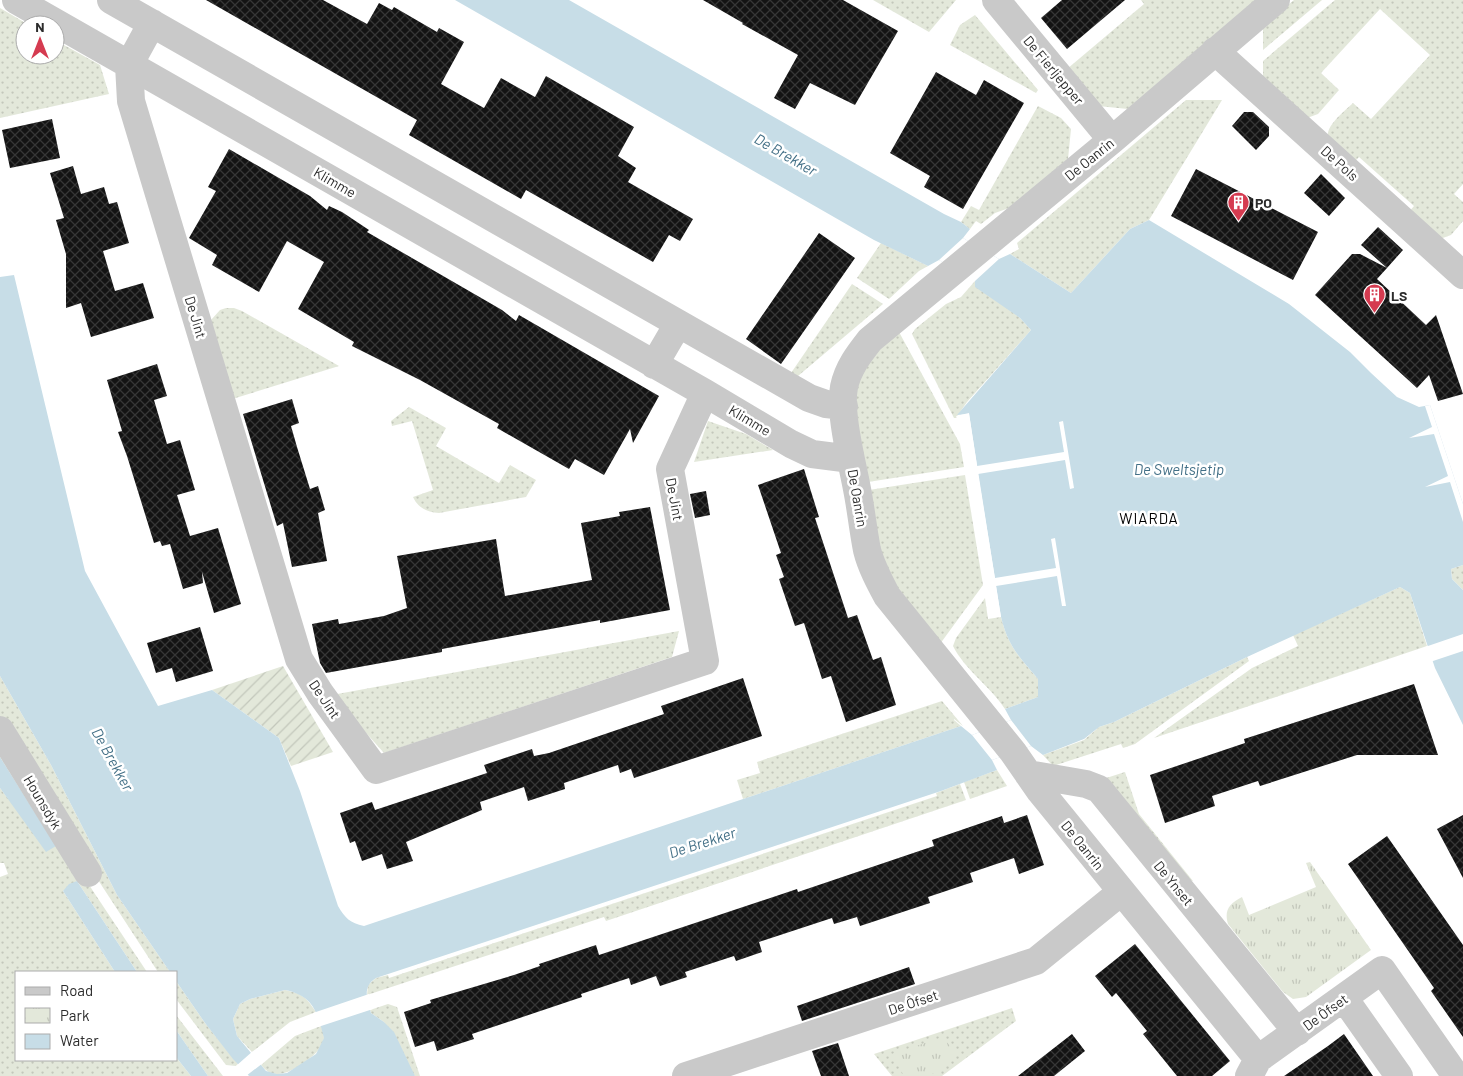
<svg xmlns="http://www.w3.org/2000/svg" width="1463" height="1076" font-family="Barlow,sans-serif">
	<style>
		.grass { fill: url(#grass-dots) }
		.park { fill: url(#park-tufts) }
		.garden { fill: url(#garden-furrows) }
		.water { fill: #c7dde7; fill-rule: evenodd }
		.pier { fill: #fff }
		.building { fill: url(#building-cross-hatch) }
		.lines { fill: none; stroke-linecap: round; stroke-linejoin: round }
		.street { stroke: #c9c9c9; stroke-width: 28 }
		.labels { text-anchor: middle; dominant-baseline: central; stroke-width: 5; stroke-linejoin: round; paint-order: stroke }
		.street-label { font-size: 14px; fill: #2c2c2c; stroke: #fff }
		.poi-label { font-size: 14px; font-weight: bold; fill: #2c2c2c; stroke: #fff; text-anchor: start }
		.water-label { font-size: 15px; font-style: italic; fill: #426f86; stroke: #fff }
		.neighbourhood-label { font-size: 15px; letter-spacing: 1px; fill: #000; stroke: #fff }
	</style>
	<defs>
		<pattern id="grass-dots" width="8" height="8" patternUnits="userSpaceOnUse" patternTransform="scale(1.25)"><rect width="8" height="8" fill="#e3e8da"/><path d="M2 2h.1M6 6h.1" fill="none" stroke="#c3c7bb" stroke-width="1.8" stroke-linecap="round"/></pattern>
		<pattern id="park-tufts" width="24" height="20" patternUnits="userSpaceOnUse" patternTransform="scale(1.25)"><rect width="24" height="20" fill="#e3e8da"/><path d="M3 7l-1-3M5 7V3M7 7l1-3M15 17l-1-3M17 17v-4M19 17l1-3" fill="none" stroke="#c3c7bb"/></pattern>
		<pattern id="garden-furrows" width="10" height="10" patternUnits="userSpaceOnUse" patternTransform="scale(1.25)"><rect width="10" height="10" fill="#e3e8da"/><path d="M-1 1l2-2M0 10L10 0M9 11l2-2" fill="none" stroke="#c3c7bb"/></pattern>
		<pattern id="building-cross-hatch" width="8" height="8" patternUnits="userSpaceOnUse" patternTransform="scale(1.25)"><rect width="8" height="8" fill="#131313"/><path d="M0 0l8 8M0 8l8-8" fill="none" stroke="#363636"/></pattern>
	</defs>
	<rect width="100%" height="100%" fill="#fff"/>
	<path class="grass" d="M873,0H956L929,32Z
		M1141,0H1257L1128,109L1098,106L1067,69L1144,4Z
		M1294,0H1322L1263,50V26Z
		M1335,0H1463V184L1454,194L1463,202V221L1451,235L1440,239L1408,213L1414,206L1359,157L1353,163L1328,137C1326,125 1345,111 1353,103L1371,119L1430,55L1380,9L1321,73L1339,90L1318,114L1307,118L1263,81V61Z
		M0,8L29,25H25V55H55V40L100,65L109,94L0,118Z
		M975,15L1038,90L1036,93L950,45L960,25Z
		M1186,100H1222L1149,220L1130,229L1071,293L1010,254L1019,249L1017,243Z
		M1038,106L1061,118L1071,129L1068,159L1012,207L995,213L981,224L976,221L970,229L961,222L971,206L979,210Z
		M881,243L928,266L919,271L889,299L857,278Z
		M975,281L1020,318L1031,330L967,402L956,418H954L912,334L915,329L946,304L961,297Z
		M852,284L883,304L798,376L791,373Z
		M226,308H234L242,311L339,366L229,400L211,320L220,310Z
		M899,332L960,444L964,467L868,482C863,453 849,402 861,375C868,357 885,344 899,332Z
		M409,407L446,428L436,446L499,483L510,465L536,480L526,497L439,513C427,512 418,508 413,497L433,490L412,421L392,426L391,421Z
		M708,421L746,434L773,450L694,462Z
		M965,475L983,585L940,644L893,584L879,547L869,490Z
		M1463,565V590L1452,579L1451,569Z
		M1400,587L1410,593L1427,646L1154,738L1252,668L1298,646L1293,635Z
		M985,598L988,619L1001,617C1008,646 1019,657 1038,679V697L1005,709C991,687 965,670 953,646L956,638Z
		M679,631L672,657L384,753L332,695Z
		M1247,657L1249,661L1135,744L1123,748L1121,744L1053,766L1043,755L1084,740L1099,727L1114,722Z
		M0,676L51,765L117,895L170,972H158L74,843L0,719Z
		M942,701L963,726L954,719V720L961,726L743,799L737,780L760,773L757,762Z
		M0,742L93,891L147,972H137L77,881L63,891L115,972H16V1060H176V1057L191,1076H0V877L8,874L4,863H0V788L6,796L55,845L0,757Z
		M997,770L1007,786L970,799L964,782Z
		M1125,772L1139,814L1193,881L1188,880L1100,780Z
		M960,784L966,800L606,921L604,917L367,995L368,985L376,978L388,975L389,978L937,796L936,793Z
		M176,981L205,1023L238,1064L236,1066L226,1065L176,999Z
		M285,990C303,994 306,997 316,1012L290,1022L252,1052L237,1036L233,1019L240,1004L250,999Z
		M388,1004L397,1007L420,1076H415L413,1074L384,1022L371,1013L370,1010Z
		M1012,1008L1016,1021L942,1076H892L874,1054Z
		M176,1015L223,1076H208L176,1030Z
		M321,1026C322,1029 324,1034 324,1038C324,1052 291,1075 277,1074C270,1074 265,1070 261,1065L295,1036Z"/>
	<path class="park" d="M1310,862L1371,950L1306,997L1293,999L1283,992L1228,924C1224,910 1229,904 1242,897L1249,915L1316,887L1306,863Z
		M943,1037L956,1054C935,1076 935,1076 904,1076L892,1054Z"/>
	<path class="garden" d="M283,666L333,752L291,766L279,738L212,690Z"/>
	<path class="water" d="M455,0H569L944,214L961,222L970,229L963,238L999,259L1010,254L1071,293L1130,229L1149,220L1289,304L1350,352L1371,373L1397,397L1419,407L1430,405L1463,504V565L1451,569L1452,579L1463,590V725L1435,668L1410,593L1400,587L1247,657L1114,722L1099,727L1084,739L1043,755L1031,746L992,760L997,770L941,791L376,978C362,987 367,999 371,1013L384,1022L394,1032L415,1076H249L233,1059L205,1023L176,981V972H170L117,895L51,765L0,676V277L14,275L85,571L158,706L212,690L279,738L300,791L338,906C345,918 350,923 364,926L961,726L972,735L1011,720L1005,709L1038,697V679C1019,657 1008,646 1001,617L969,414L957,415L1031,330L1020,318L975,287V280L939,260L928,266L874,240ZM285,990C314,996 317,1012 324,1038L316,1054L287,1073L277,1074L266,1071L237,1036L233,1019L240,1004L250,999Z
		M0,757L56,846L46,852L0,788Z
		M77,881L137,972H115L63,891L69,884Z
		M176,1030L208,1076H191L176,1057Z"/>
	<path class="pier" d="M963,238L999,259L975,281L939,260Z
		M1430,405L1463,504V522L1450,482L1425,487L1448,476L1434,434L1409,438L1432,427L1425,406Z
		M969,413L977,466L1064,452L1059,422L1063,421L1074,488L1070,489L1065,460L978,474L995,578L1056,568L1051,539L1055,538L1066,606H1062L1057,576L996,586L1001,617H999L966,416L957,418L956,416Z
		M1463,634V651L1430,662L1425,647Z
		M1011,720L1031,746L992,760L972,735Z
		M369,994L373,1009L318,1027L313,1013Z
		M253,1051L263,1063L246,1076L236,1066Z"/>
	<path class="building" d="M206,0H323L367,24L379,3L392,10L394,7L437,32L439,28L464,42L441,84L484,108L501,78L535,97L546,76L634,127L618,156L636,168L628,182L693,219L680,241L669,235L653,262L526,190L521,199L409,135L417,120Z
		M703,0H843L898,31L855,105L810,83L795,109L774,98L798,55L742,24L743,23Z
		M1062,0H1125L1067,49L1041,18Z
		M936,72L976,95L984,80L1024,103L963,209L924,187L930,176L890,153Z
		M1244,112H1253L1269,127V136L1256,150L1232,126Z
		M52,119L60,158L10,168L2,130Z
		M229,149L310,196L327,210L329,206L342,212L369,230L367,232L502,310L516,321L519,315L659,396L633,443L630,429L604,475L575,459L569,469L497,428L499,424L420,380L352,346L354,342L298,309L324,262L287,241L259,292L212,265L217,255L189,238L216,191L208,187Z
		M73,166L81,194L104,187L109,204L117,202L129,243L103,251L115,291L143,283L154,318L91,337L81,303L66,308V254L56,220L64,218L50,173Z
		M1196,169L1318,232L1293,280L1171,216Z
		M1321,174L1345,198L1329,216L1304,193Z
		M1378,227L1403,250L1387,268L1361,245Z
		M819,233L855,258L781,364L746,339Z
		M1352,254H1360L1387,268L1377,279L1426,325L1436,315L1463,394L1438,401L1429,375L1417,388L1315,295Z
		M157,364L167,396L154,400L167,444L180,440L195,490L177,495L190,536L218,528L241,604L214,613L202,572L203,583L183,589L170,544L162,546L160,541L154,543L127,456L118,432L122,431L107,380Z
		M292,399L299,423L291,426L297,447L310,489L318,486L325,510L318,513L327,561L292,567L283,523L277,526L243,414Z
		M804,469L819,517L815,518L848,618L857,615L873,660L881,657L896,705L846,722L831,676L822,679L804,623L795,626L779,579L784,577L776,555L781,553L758,485Z
		M706,491L710,515L695,518L690,494Z
		M650,507L670,610L600,623V620L507,637L442,649V652L326,673L320,663L312,624L338,619L339,624L384,616L407,608L397,556L496,539L505,596L592,580L581,523L620,516L619,512Z
		M200,627L213,671L176,682L172,668L156,673L147,643Z
		M743,678L762,736L634,778L631,769L620,773L618,765L564,783L565,789L528,801L524,787L480,802L482,810L406,842L413,861L387,869L382,854L362,861L355,841L350,843L340,813L372,802L375,810L487,773L484,765L532,749L534,756L549,753L664,714L661,706Z
		M1414,684L1438,755H1357L1260,786L1258,781L1212,796L1215,806L1165,823L1150,775L1245,743L1244,739Z
		M1027,815L1044,865L1019,874L1014,858L970,873L973,882L928,897L930,903L860,926L857,917L834,924L832,918L759,942L762,952L736,961L734,956L685,972L687,977L660,986L656,976L631,985L629,978L581,994L582,997L472,1034L474,1039L437,1051L434,1041L415,1047L404,1012L431,1003L430,1000L514,975L540,966L539,964L596,945L599,955L797,889L798,892L934,846L932,840L1002,816L1004,823Z
		M1463,815V878L1437,829Z
		M1387,836L1463,945V1037L1431,991L1434,988L1348,864Z
		M1135,944L1230,1061L1212,1076H1177L1143,1034L1147,1031L1116,993L1112,997L1095,976Z
		M909,967L915,984L802,1021L797,1006Z
		M1072,1034L1085,1051L1054,1076H1018Z
		M1344,1034L1373,1076H1284L1328,1046Z
		M838,1043L849,1076H821L812,1051Z"/>
	<g class="lines">
		<path class="street" d="M16,0L705,393L791,444L812,454L851,459
			M111,0L809,398L826,404L844,406
			M996,0L1112,140
			M152,23L129,65L131,101L299,659L320,693L376,770L705,661L670,469L705,393
			M1215,51L1463,275
			M654,365L678,324
			M0,730L88,873
			M1028,774L1086,784L1099,789L1297,1032
			M1344,998L1399,1076
			M1258,1059L1040,791L1013,752L887,596C879,581 871,566 867,550C863,530 861,509 857,489C852,462 839,413 844,387C848,368 859,354 870,340L1112,140L1276,0
			M686,1076L1036,961L1121,892
			M1249,1076L1258,1059L1382,970L1456,1076"/>
	</g>
	<defs>
		<symbol id="building-pin" viewBox="-11 -11 22 30"><path d="M0 17L-7.5 6A9.5 9.5 0 1 1 7.5 6Z" fill="#d53b50" stroke="#fff"/><path d="M-4-6H4V6H1V3H-1V6H-4ZM-2.5-4.3h1.7v1.8h-1.7ZM.8-4.3h1.7v1.8H.8ZM-2.5-1h1.7V.8h-1.7ZM.8-1h1.7V.8H.8Z" fill="#fff"/></symbol>
	</defs>
	<g fill-rule="evenodd">
		<use href="#building-pin" x="1226" y="190" width="25" height="34"/>
		<use href="#building-pin" x="1362" y="282" width="25" height="34"/>
	</g>
	<g class="labels">
		<g class="street-label">
			<text transform="translate(1054 70) rotate(50)">De Fierljepper</text>
			<text transform="translate(1089 159) rotate(-39)">De Oanrin</text>
			<text transform="translate(1340 163) rotate(42)">De Pols</text>
			<text transform="translate(335 182) rotate(30)">Klimme</text>
			<text transform="translate(196 317) rotate(73)">De Jint</text>
			<text transform="translate(750 420) rotate(31)">Klimme</text>
			<text transform="translate(858 498) rotate(80)">De Oanrin</text>
			<text transform="translate(675 499) rotate(80)">De Jint</text>
			<text transform="translate(325 699) rotate(56)">De Jint</text>
			<text transform="translate(43 802) rotate(59)">Hounsdyk</text>
			<text transform="translate(1083 845) rotate(51)">De Oanrin</text>
			<text transform="translate(1174 883) rotate(51)">De Ynset</text>
			<text transform="translate(913 1002) rotate(-18)">De Ôfset</text>
			<text transform="translate(1325 1012) rotate(-36)">De Ôfset</text>
		</g>
		<g class="poi-label">
			<text x="1255" y="202">PO</text>
			<text x="1391" y="295">LS</text>
		</g>
		<g class="water-label">
			<text transform="translate(786 154) rotate(30)">De Brekker</text>
			<text x="1179" y="469">De Sweltsjetip</text>
			<text transform="translate(113 759) rotate(61)">De Brekker</text>
			<text transform="translate(702 842) rotate(-18)">De Brekker</text>
		</g>
		<g class="neighbourhood-label">
			<text x="1149" y="518">WIARDA</text>
		</g>
	</g>
	<rect x="15" y="971" width="162" height="90" fill="#ffffff" stroke="#ababab"/>
	<rect x="25" y="987" width="25" height="8" fill="#c9c9c9" stroke="#ababab"/>
	<text x="60" y="996" font-size="15" fill="#2c2c2c">Road</text>
	<rect x="25" y="1008" width="25" height="15" fill="url(#park-tufts)" stroke="#ababab"/>
	<text x="60" y="1021" font-size="15" fill="#2c2c2c">Park</text>
	<rect x="25" y="1034" width="25" height="15" fill="#c7dde7" stroke="#ababab"/>
	<text x="60" y="1046" font-size="15" fill="#2c2c2c">Water</text>
	<g transform="translate(40 40)"><circle r="24" fill="#ffffff" stroke="#ababab"/>
	<path d="M0-4L9 19L0 12L-9 19Z" fill="#d53b50"/>
	<text y="-8" font-size="14" font-weight="bold" text-anchor="middle" fill="#2c2c2c">N</text>
	</g>
</svg>
